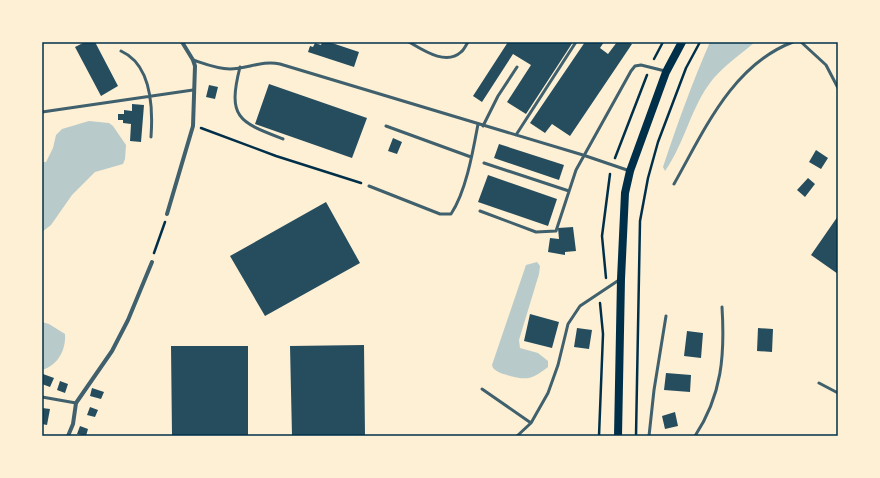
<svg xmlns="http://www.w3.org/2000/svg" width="880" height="478" font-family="'Fira Sans',sans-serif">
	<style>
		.green { fill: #b9caca }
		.building { fill: #264d5e }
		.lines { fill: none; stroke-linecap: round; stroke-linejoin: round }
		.path { stroke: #003049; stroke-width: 2.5 }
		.service { stroke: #3f606c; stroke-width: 3 }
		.minor { stroke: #3f606c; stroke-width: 4 }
		.secondary { stroke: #003049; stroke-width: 8 }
		.neatline { fill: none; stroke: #003049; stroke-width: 1.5 }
	</style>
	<rect width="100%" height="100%" fill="#fdf0d5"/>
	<path class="green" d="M710,42H755C741,54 725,65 713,79C691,106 685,143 665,171L663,167C677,125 692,83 710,42Z
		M89,121L109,123L113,126L126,145L125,159L123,164L95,172L72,195L51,225L42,232V162H46L53,148L56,135L62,129Z
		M537,262L540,266L539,274L519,340L520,348L538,353L548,361V367C533,378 529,381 510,376C504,374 498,373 493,368L492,365L526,265Z
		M42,322L49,324L65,334C66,350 58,365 42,370Z"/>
	<path class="building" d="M85,42H95L118,86L101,96L75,47Z
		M322,42H329L359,52L354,67L308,52L310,46L313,47L315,43L321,45Z
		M508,42H573L526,114L507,102L531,65L513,54L482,102L473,96Z
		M585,42H604L600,48L608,54L617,42H628L632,44L570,136L552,124L545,133L530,123Z
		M269,84L367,118L352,158L255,124Z
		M209,85L218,87L215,99L206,97Z
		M132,104L144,105L141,142L130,141L131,124L123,123V120H118V114H124V110L132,111Z
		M393,138L402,142L397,154L388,151Z
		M499,144L564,165L559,180L494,158Z
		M816,150L828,158L821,169L809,162Z
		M488,175L557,199L548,226L478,202Z
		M808,178L815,184L805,197L797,190Z
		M326,202L360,263L265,316L230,256Z
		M838,216V274L811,255Z
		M573,227L576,251L565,252V255L548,252L550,238L559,239L558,228Z
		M530,314L559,322L552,348L524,341Z
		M577,328L592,330L589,349L574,347Z
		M758,328L773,329L772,352L757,351Z
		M687,331L703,333L701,358L684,356Z
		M364,345L365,436H292L290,346Z
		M171,346H248V436H172Z
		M666,373L691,375L690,392L664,390Z
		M43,374L54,378L50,387L42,384Z
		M60,381L68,384L65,393L57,390Z
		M92,388L104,392L101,399L90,396Z
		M90,407L98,410L95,417L87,415Z
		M42,408L50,409L47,425L42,424Z
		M675,412L678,426L665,429L662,416Z
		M80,426L88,429L86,436L77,434Z"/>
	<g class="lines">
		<path class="path" d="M654,59L663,42
			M201,128L276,156L361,183
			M615,158L647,75
			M154,253L165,222
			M606,278L602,236L610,174
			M599,436L603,334L600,303
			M636,436L640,221L648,178L658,142L686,68L700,42"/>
		<path class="service" d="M409,42C423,50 446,66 461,52C464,50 466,45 468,42
			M801,42L826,65L838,88
			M121,51C152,65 153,109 151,137
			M193,60C205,64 217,69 230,69C247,69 262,60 280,64L583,155L630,171
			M240,67C227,118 239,122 283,139
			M42,112L193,90
			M386,126L471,157
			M483,126L498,96L517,67
			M516,135L576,42
			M484,163L569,191
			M674,184C704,131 732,65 793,42
			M369,186L440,214H451C466,192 473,151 478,124
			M480,211L536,232L556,231L576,170L631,71L635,66L641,65L665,71
			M819,383L838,393
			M482,389L531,423L548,393L558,365L568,324L580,306L619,280
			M42,397L76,403
			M517,436L531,423
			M649,436L654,390L666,316
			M695,436C722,395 725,355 722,307"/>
		<path class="minor" d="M167,214L193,126L195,66L193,60L182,42
			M68,436L73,424L76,403L112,351L128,320L152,262"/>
		<path class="secondary" d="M618,436L621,279L625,193L630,171L666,72L682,42"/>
	</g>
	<rect width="880" height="478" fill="none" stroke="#fdf0d5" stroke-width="86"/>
	<rect x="43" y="43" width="794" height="392" class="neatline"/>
</svg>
